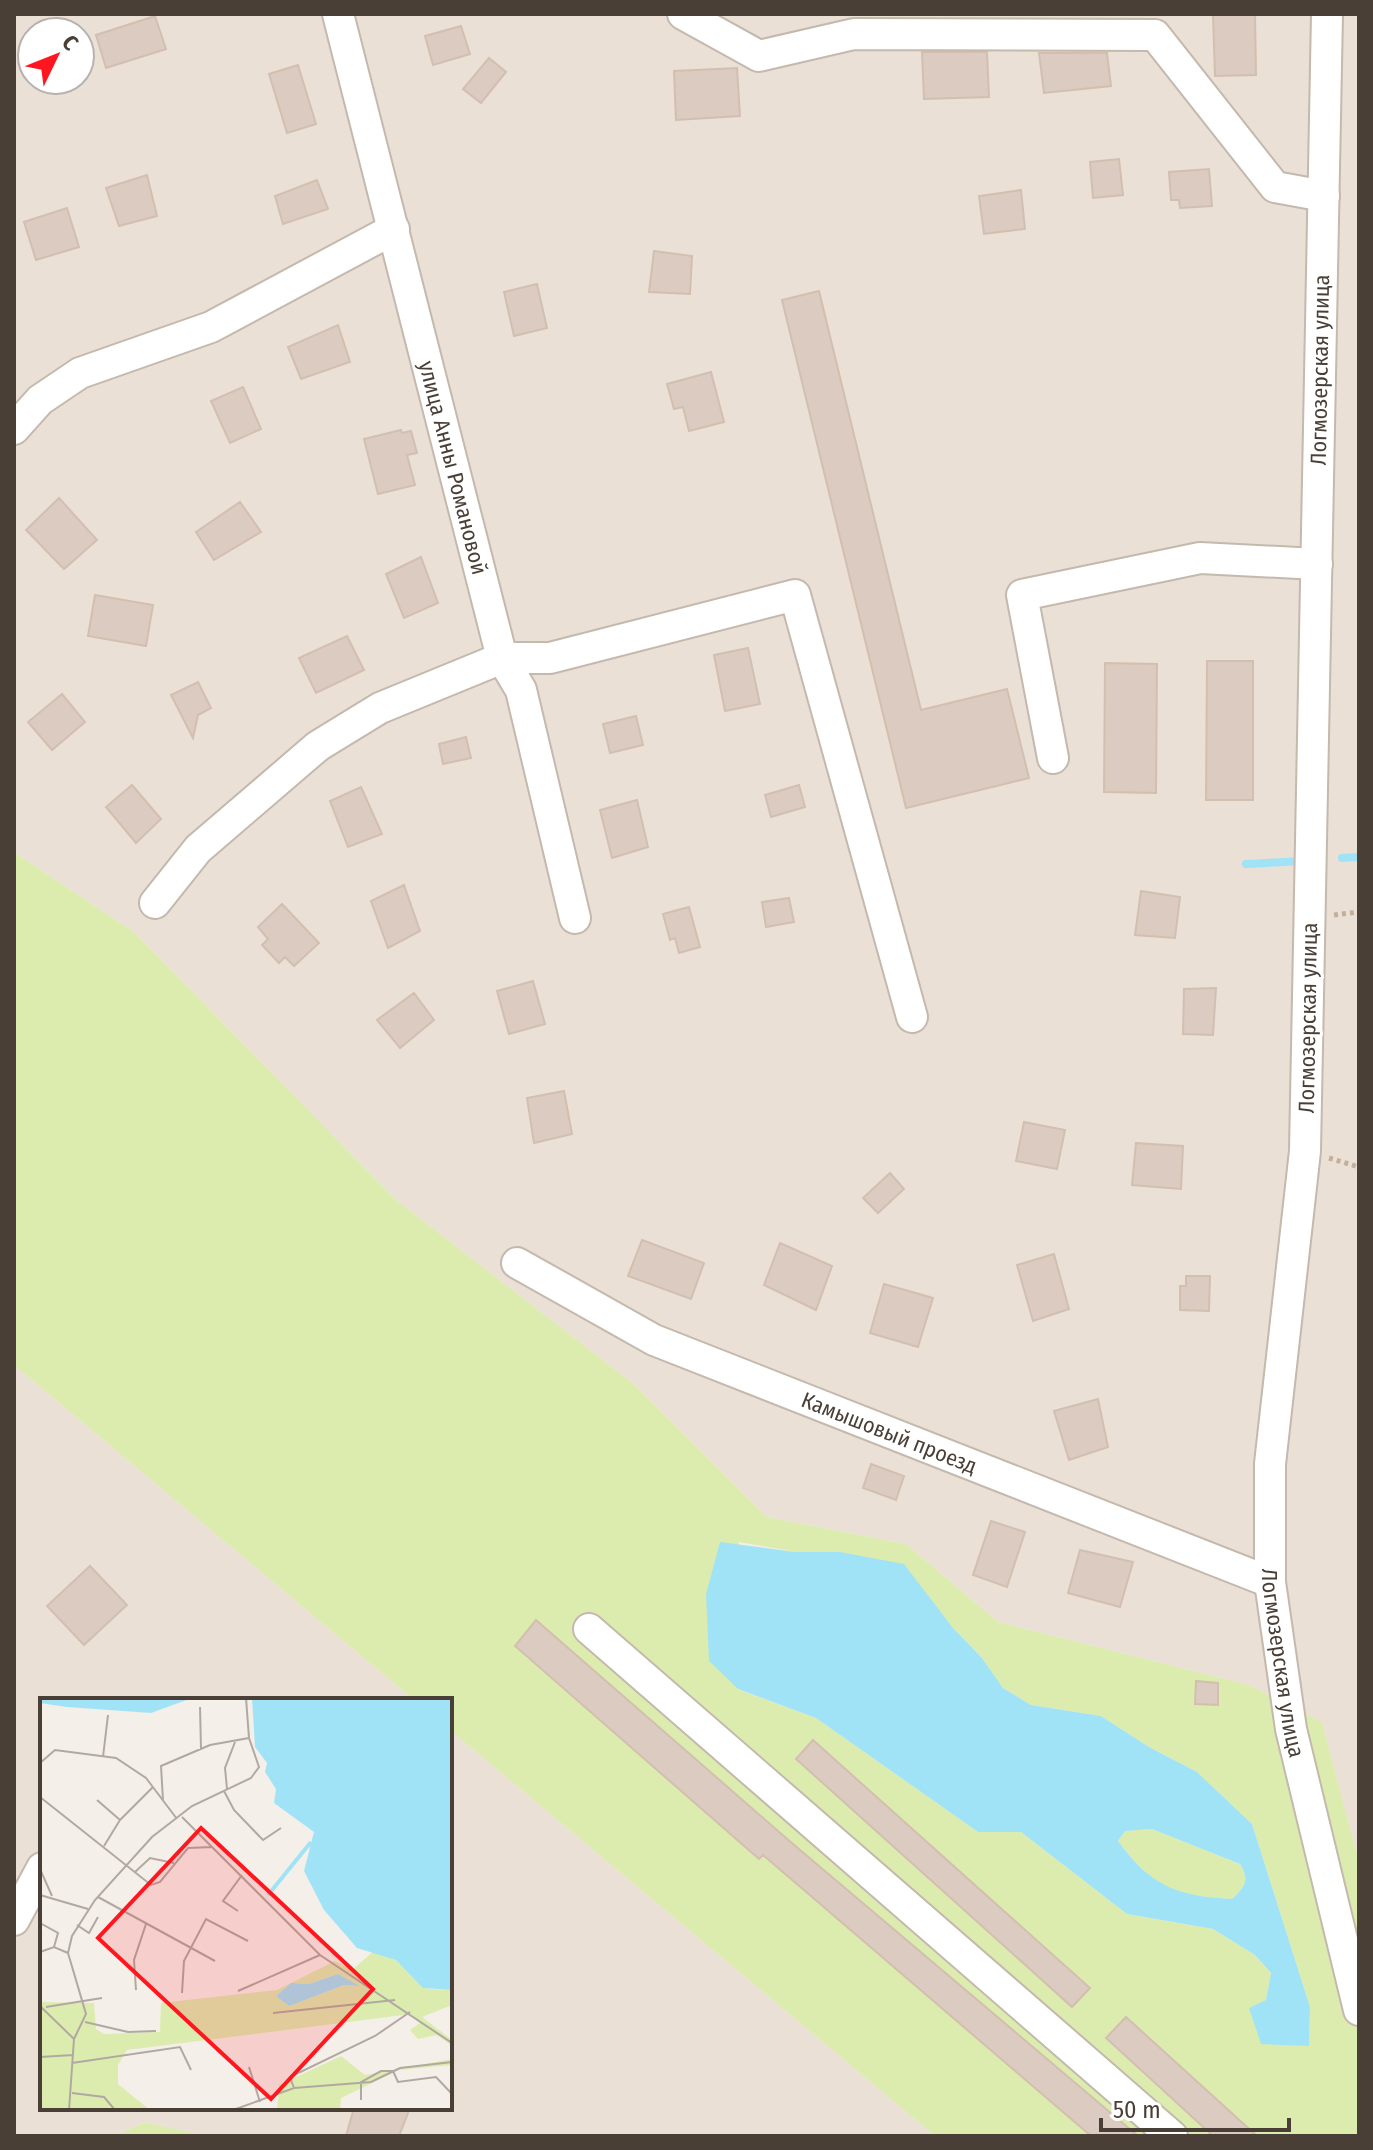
<svg xmlns="http://www.w3.org/2000/svg" width="1373" height="2150" font-family="'Fira Sans Condensed',sans-serif">
	<style>
		.residential { fill: #eae0d6; fill-rule: evenodd }
		.green { fill: #dcecaf; fill-rule: evenodd }
		.water { fill: #a1e3f6; fill-rule: evenodd }
		.lines { fill: none; stroke-linecap: round; stroke-linejoin: round }
		.stream { stroke: #a1e3f6; stroke-width: 8 }
		.building { fill: #dbcbc0; stroke: #d3bfb0; stroke-width: 2 }
		.minor-casing { stroke: #c5b8ad; stroke-width: 34 }
		.path { stroke: #c5ae9a; stroke-width: 5; stroke-dasharray: 4 4; stroke-linecap: butt }
		.minor { stroke: #fff; stroke-width: 30 }
		.labels { text-anchor: middle; dominant-baseline: central; stroke-width: 6; stroke-linejoin: round; paint-order: stroke }
		.street-label { font-size: 22px; fill: #4a3f36; stroke: #fff }
		.inset-river { fill: none; stroke: #a1e3f6; stroke-width: 4 }
		.inset-road { fill: none; stroke: #b1a9a1; stroke-width: 2 }
		.view { fill: #ff161f; fill-opacity: 0.15; stroke: #ff161f; stroke-width: 4 }
		.inset-edge { fill: none; stroke: #4a3f36; stroke-width: 4 }
	</style>
	<rect width="100%" height="100%" fill="#f5efe9"/>
	<path class="residential" d="M14,14H1359V1862L1322,1722L1249,1685L998,1622L906,1544L767,1517L635,1385L395,1199L134,932L14,852ZM32,32H80V80H32Z
		M14,1365L414,1700H42V2108H450V1730L935,2136H206L145,2122L115,2136H14Z"/>
	<path class="green" d="M14,852L134,932L395,1199L635,1385L767,1517L906,1544L998,1622L1249,1685L1322,1722L1359,1862V2136H935L450,1730V1700H414L14,1365ZM739,1542L795,1552H840L953,1628L982,1658L1003,1688L1031,1705L1101,1716L1149,1747L1197,1772L1252,1824L1310,2007L1309,2046L1266,2000L1271,1973L1255,1955L1213,1929L1127,1914L1021,1832H978L816,1718L737,1689Z
		M1152,1829L1240,1864C1250,1880 1245,1887 1232,1899C1174,1896 1153,1887 1118,1841L1125,1831Z
		M145,2122L206,2136H115Z"/>
	<path class="water" d="M720,1542L795,1552H840L904,1564L953,1628L982,1658L1003,1688L1031,1705L1101,1716L1149,1747L1197,1772L1252,1824L1310,2007L1309,2046L1261,2044L1249,2008L1266,2000L1271,1973L1255,1955L1213,1929L1127,1914L1021,1832H978L816,1718L738,1689L709,1661L706,1594ZM1152,1829L1240,1864C1250,1880 1245,1887 1232,1899C1176,1896 1151,1886 1118,1841L1125,1831Z"/>
	<g class="lines">
		<path class="stream" d="M1342,858L1359,857
			M1246,864L1304,861"/>
	</g>
	<path class="building" d="M1213,14H1255L1256,75L1215,76Z
		M155,16L166,49L106,68L96,35Z
		M461,26L470,54L433,65L425,36Z
		M922,52H987L989,97L924,99Z
		M1039,53H1107L1111,86L1044,93Z
		M489,58L506,72L481,103L463,89Z
		M298,65L316,124L287,133L269,74Z
		M737,68L740,116L676,120L674,71Z
		M1119,159L1123,195L1093,198L1090,162Z
		M1209,169L1212,206L1180,208L1179,200H1171L1169,172Z
		M147,175L157,216L119,226L106,188Z
		M317,180L328,209L283,224L275,196Z
		M1021,190L1025,229L984,234L979,196Z
		M67,208L79,247L36,260L24,222Z
		M654,251L692,256L690,294L649,292Z
		M537,284L547,328L514,336L504,292Z
		M819,291L921,710L1007,689L1029,778L906,808L782,300Z
		M338,325L350,362L301,379L288,347Z
		M711,372L724,422L689,431L683,407L674,409L667,384Z
		M243,387L261,429L230,443L211,401Z
		M401,430L402,433L411,431L417,453L407,455L415,485L378,494L364,439Z
		M59,498L97,540L64,569L26,530Z
		M240,502L261,532L214,560L196,532Z
		M421,557L438,603L404,618L386,574Z
		M95,595L153,605L146,646L88,636Z
		M347,636L364,670L316,693L299,658Z
		M748,648L760,704L725,711L714,655Z
		M1207,661H1253V800H1206Z
		M1105,663L1157,664L1156,793L1104,792Z
		M198,682L211,708L198,715L193,738L171,695Z
		M62,694L85,722L52,750L28,722Z
		M636,716L643,745L610,753L603,724Z
		M466,737L471,758L443,764L439,744Z
		M132,785L161,819L136,843L106,807Z
		M799,785L805,807L771,817L765,795Z
		M361,787L382,834L348,847L330,801Z
		M637,800L648,847L612,858L600,810Z
		M404,885L420,931L388,948L371,901Z
		M1141,891L1180,897L1175,938L1135,935Z
		M789,898L794,922L766,927L762,902Z
		M282,904L319,943L294,966L285,957L279,963L262,945L268,939L258,927Z
		M689,907L700,947L679,953L675,938L670,940L663,914Z
		M533,981L545,1024L509,1034L497,991Z
		M1216,988L1213,1035L1183,1034L1184,989Z
		M414,993L434,1020L400,1048L377,1020Z
		M564,1091L572,1134L534,1143L527,1098Z
		M1024,1122L1065,1130L1057,1169L1016,1161Z
		M1136,1143L1183,1146L1181,1189L1132,1185Z
		M890,1173L904,1189L878,1213L863,1198Z
		M642,1240L704,1263L691,1299L628,1276Z
		M780,1243L832,1266L816,1310L764,1285Z
		M1054,1254L1069,1309L1033,1321L1017,1265Z
		M1186,1276H1210L1209,1311L1180,1310V1286H1186Z
		M884,1284L933,1298L918,1347L870,1333Z
		M1098,1399L1108,1447L1069,1460L1054,1411Z
		M871,1464L904,1476L896,1500L863,1488Z
		M991,1521L1025,1532L1007,1587L973,1575Z
		M1080,1550L1133,1562L1120,1607L1068,1593Z
		M90,1566L127,1605L84,1645L47,1606Z
		M536,1620L793,1844L1138,2136H1091L763,1855L759,1859L515,1646Z
		M1196,1681L1218,1683V1705L1195,1704Z
		M813,1740L1090,1988L1072,2007L796,1759Z
		M1126,2017L1257,2136H1213L1106,2038Z
		M354,2108H410L399,2136H346Z"/>
	<g class="lines">
		<defs>
			<g id="minor">
				<path id="s1" d="M338,14L502,658L521,690L575,918"/>
				<path d="M683,14L759,56L854,34L1155,35L1275,187L1324,196"/>
				<path id="s2" d="M1327,14L1305,1151L1270,1464V1582L1291,1729L1359,2010"/>
				<path d="M14,429L40,400L80,373L211,327L394,229"/>
				<path d="M1053,758L1022,595L1200,558L1317,564"/>
				<path d="M155,903L198,849L318,746L380,708L502,658H550L795,595L912,1017"/>
				<path id="s3" d="M517,1263L654,1340L1270,1582"/>
				<path d="M589,1629L1172,2136"/>
				<path d="M14,1920L42,1868"/>
			</g>
		</defs>
		<use href="#minor" class="minor-casing"/>
		<path class="path" d="M1334,915L1359,912
			M1329,1158L1359,1167"/>
		<use href="#minor" class="minor"/>
	</g>
	<g class="labels">
		<g class="street-label">
			<text transform="translate(1320 370) rotate(-89)">Логмозерская улица</text>
			<text stroke="none"><textPath href="#s1" startOffset="468">улица Анны Романовой</textPath></text>
			<text transform="translate(1308 1018) rotate(-89)">Логмозерская улица</text>
			<text stroke="none"><textPath href="#s3" startOffset="410">Камышовый проезд</textPath></text>
			<text stroke="none"><textPath href="#s2" startOffset="1652">Логмозерская улица</textPath></text>
		</g>
	</g>
	<g transform="translate(40 1698)">
		<rect width="412" height="412" fill="#f5efe9"/>
		<path d="M334,253L356,262L388,291L412,292V307L382,319L412,342V348L397,337L378,341L370,332L380,325L371,316L87,352L78,367V386L110,412H0V304L54,305L56,331L64,336L120,334L121,305L237,292L295,263L312,272ZM298,276L320,288L304,287L249,308L236,298L251,285L269,286ZM301,358L325,377L412,361V367L359,372L301,400L300,412H237L239,387Z" fill="#dcecaf" fill-rule="evenodd"/>
		<path d="M0,0H152L111,15L27,9L0,5ZM212,0H412V292L383,290L356,262L317,250L284,212L264,173L274,134L234,105L236,91L225,74L227,65L215,49ZM298,276L320,288L304,287L249,308L236,298L251,285L269,286Z" fill="#a1e3f6"/>
		<path class="inset-river" d="M228,197L271,144"/>
		<path class="inset-road" d="M160,9L161,51M63,59L68,17M0,65L15,52L76,60L106,80L137,121M187,91L185,70L195,44M184,93L194,112L223,142L241,130M0,99L111,187L120,184L148,150L173,149M57,102L80,122L64,148M123,102L121,68L170,47L209,40M142,119L280,257L412,345M80,122L113,89M0,171L12,198M95,174L110,160L134,165M0,197L48,211M58,199L175,263M198,213L183,203L202,177M0,225L18,235L14,249M37,227L49,235L58,219M0,254L14,249L28,255M96,292L94,262L106,226M198,293L280,257M142,295L144,263L166,221L208,243M0,308L34,341M6,309L62,300M233,315L355,302M45,324L88,334L116,333M34,341L46,316L28,255L32,238L55,202L112,139L152,108L211,80L219,69L209,40L206,0M0,359L33,357M32,365L140,349L151,372M209,369L220,404M254,390L250,379L335,338L370,314M32,395L64,399L75,412M321,402V384L341,373H353L358,384L396,379L412,396M29,412L34,341M193,412L254,390L331,384L360,370L412,364"/>
		<path class="view" d="M161,130L333,291L231,401L58,240Z"/>
		<rect width="412" height="412" class="inset-edge"/>
	</g>
	<rect width="1373" height="2150" fill="none" stroke="#4a3f36" stroke-width="32"/>
	<g transform="translate(56 56) rotate(47)"><circle r="38" fill="#ffffff" stroke="#b7b2af" stroke-width="2"/>
	<path d="M0-6L14 30L0 20L-14 30Z" fill="#ff161f"/>
	<text y="-12" font-size="22" font-weight="bold" text-anchor="middle" fill="#4a3f36">С</text>
	</g>
	<path d="M1101 2118v12h188v-12" fill="none" stroke="#4a3f36" stroke-width="4"/>
	<text x="1113" y="2118" font-size="24" fill="#4a3f36" stroke="#ffffff" stroke-width="6" paint-order="stroke">50 m</text>
</svg>
